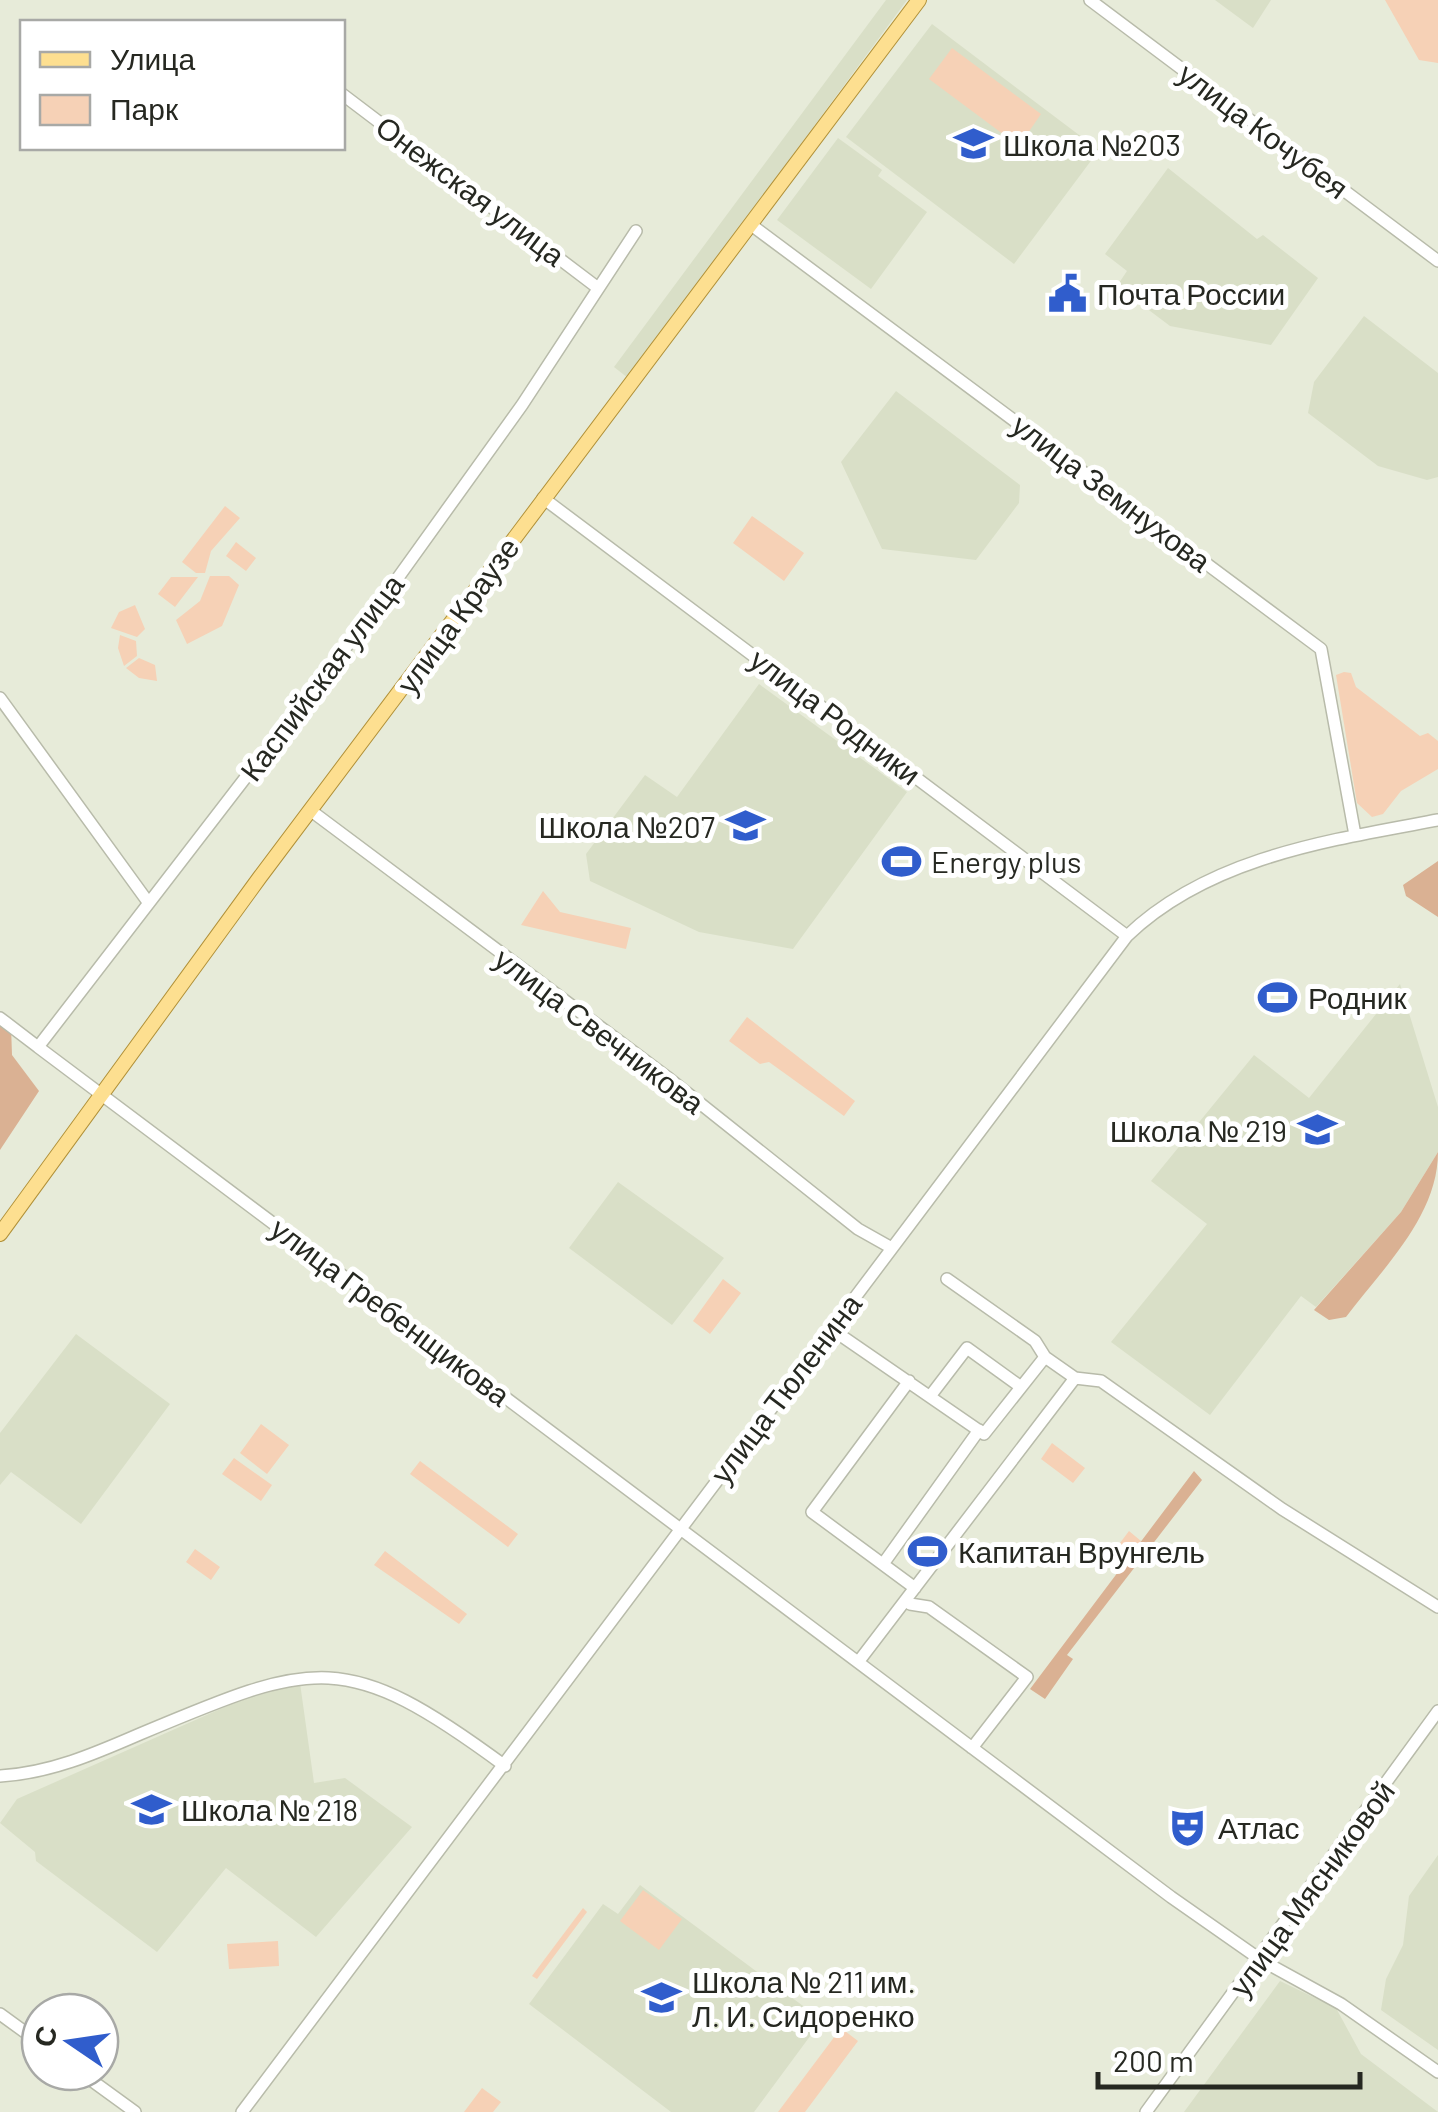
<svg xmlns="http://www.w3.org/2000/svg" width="1438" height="2112" font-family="Barlow,sans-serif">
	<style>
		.built { fill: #d9dfc7 }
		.green { fill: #f6d1b6 }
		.forest { fill: #dab193 }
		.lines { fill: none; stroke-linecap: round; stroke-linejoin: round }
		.minor-casing { stroke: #b8bbaa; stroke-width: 14 }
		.major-casing { stroke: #b19139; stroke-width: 16 }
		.minor { stroke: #fff; stroke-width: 11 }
		.major { stroke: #fddf90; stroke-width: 14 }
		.labels { text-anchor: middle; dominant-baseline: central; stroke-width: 10; stroke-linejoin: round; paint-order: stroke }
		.street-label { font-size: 30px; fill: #262821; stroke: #fff }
		.poi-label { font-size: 30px; fill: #262821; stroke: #fff; text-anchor: start }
	</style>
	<rect width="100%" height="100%" fill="#e7ebd9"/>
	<path class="built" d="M886,0H907L628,378L614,367Z
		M1215,0H1271L1253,28Z
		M932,24L1099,150L1014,264L846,137Z
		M838,138L882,170L878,176L927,212L871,289L777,220Z
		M1168,168L1257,239L1263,235L1318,278L1271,345L1170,326L1117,286L1127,271L1105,254Z
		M1364,316L1438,373V477L1427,480L1378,466L1308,413L1314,382Z
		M896,391L1020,485L1019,503L976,560L882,549L841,462Z
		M759,684L907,792L793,949L699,932L590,881L586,854L645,775L677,797Z
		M1400,984L1438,1107V1152L1401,1212L1316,1307L1301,1296L1210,1415L1111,1342L1207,1224L1151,1181L1254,1055L1309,1098Z
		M618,1182L724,1258L672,1325L569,1248Z
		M76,1334L170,1404L81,1524L11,1472L0,1485V1433Z
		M300,1683L314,1783L345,1778L412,1827L316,1937L226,1868L157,1952L36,1861L35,1852L0,1823L17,1799L236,1702Z
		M1438,1855V2050L1381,2010L1386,1979L1403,1945L1409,1896Z
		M640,1885L822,2020L754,2112H671L529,2004L603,1904L618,1914Z
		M1280,1981L1336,2008L1361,2054L1438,2112H1184Z"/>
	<path class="green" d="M1385,0H1438V63L1419,60Z
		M952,48L1041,114L1019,146L929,79Z
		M225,506L240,518L211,551L205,573H196L182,562Z
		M752,516L804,553L784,581L733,543Z
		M236,542L256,558L246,571L226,556Z
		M210,576H229L239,585L222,626L187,644L176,620L200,601Z
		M171,577H198L175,607L158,594Z
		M135,605L145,629L137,637L111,628L119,612Z
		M120,635L136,641L137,656L124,666L118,648Z
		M139,658L155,665L157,681L139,678L126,668Z
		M1344,672L1351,673L1356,687L1420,736L1428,733L1438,741V769L1401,791L1383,814L1372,817L1357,803L1336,675Z
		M543,891L560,912L631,928L626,949L521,925Z
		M747,1017L855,1101L844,1116L769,1062L760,1064L729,1041Z
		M723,1279L741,1293L710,1334L693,1321Z
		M261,1424L289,1445L267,1474L240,1453Z
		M1052,1443L1085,1468L1073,1483L1041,1459Z
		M234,1458L272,1485L261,1501L222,1474Z
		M420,1461L518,1534L508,1547L410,1474Z
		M1129,1531L1141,1541L1123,1564L1111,1555Z
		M195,1549L220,1567L211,1580L186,1562Z
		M385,1551L467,1614L459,1624L374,1565Z
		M643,1890L682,1919L659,1950L620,1921Z
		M583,1908L587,1912L537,1979L532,1976Z
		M278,1941L279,1966L229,1969L227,1944Z
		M841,2028L858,2041L805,2112H778Z
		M482,2088L501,2102L493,2112H464Z"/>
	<path class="forest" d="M1438,861V917L1406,896L1403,885Z
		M0,1014L11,1026L12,1055L39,1091L0,1150Z
		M1438,1152C1438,1216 1383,1268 1346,1317L1329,1320L1314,1310L1401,1212Z
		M1194,1471L1202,1480L1067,1655L1073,1659L1045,1699L1030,1689Z"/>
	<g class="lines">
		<defs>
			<path id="minor" d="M1090,0L1438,261
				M342,94L598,288
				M750,224L1321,649L1355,835
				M636,231L522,405L377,607L38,1047L1171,1897L1261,1960L1341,2004L1438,2072
				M543,498L1127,936
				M0,698L148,902
				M310,810L667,1077L858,1229L890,1247
				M0,1018L38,1047
				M947,1279L1035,1341L1045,1357
				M830,1328L984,1434L1045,1357L1075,1378L1101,1381L1282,1509L1438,1607
				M909,1381L812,1512L915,1588
				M931,1395L967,1348L1021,1387
				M883,1564L979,1430
				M910,1604L929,1607L1027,1677L972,1748
				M859,1661L1075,1378
				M0,1776C50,1773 94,1754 140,1734C316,1660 345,1648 505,1766
				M0,2014L40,2043
				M80,2072L135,2112
				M242,2112L1127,936C1209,857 1331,840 1438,820
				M1146,2112L1438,1711"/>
			<path id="major" d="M0,1234L260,877L919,0"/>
		</defs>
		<use href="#minor" class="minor-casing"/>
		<use href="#major" class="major-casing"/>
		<use href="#minor" class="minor"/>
		<use href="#major" class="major"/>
	</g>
	<defs>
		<symbol id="school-bare" viewBox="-9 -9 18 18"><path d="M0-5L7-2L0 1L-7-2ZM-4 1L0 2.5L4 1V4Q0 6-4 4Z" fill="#305dcc" stroke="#fff" stroke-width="2.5" paint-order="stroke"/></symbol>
		<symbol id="civic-bare" viewBox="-9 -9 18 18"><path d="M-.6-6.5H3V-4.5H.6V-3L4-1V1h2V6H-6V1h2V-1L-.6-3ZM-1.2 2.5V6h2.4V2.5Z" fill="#305dcc" stroke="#fff" stroke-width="2.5" paint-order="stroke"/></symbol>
		<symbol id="stadium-bare" viewBox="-9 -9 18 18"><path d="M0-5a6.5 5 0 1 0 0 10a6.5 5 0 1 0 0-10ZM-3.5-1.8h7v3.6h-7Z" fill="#305dcc" stroke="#fff" stroke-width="2.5" paint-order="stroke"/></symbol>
		<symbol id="theatre-bare" viewBox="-9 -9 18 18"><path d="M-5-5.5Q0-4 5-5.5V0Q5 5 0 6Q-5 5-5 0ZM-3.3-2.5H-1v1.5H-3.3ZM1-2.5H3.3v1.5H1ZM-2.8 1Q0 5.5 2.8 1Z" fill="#305dcc" stroke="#fff" stroke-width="2.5" paint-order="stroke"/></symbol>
	</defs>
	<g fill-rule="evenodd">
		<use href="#school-bare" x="946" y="116" width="55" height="55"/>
		<use href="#civic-bare" x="1040" y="266" width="55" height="55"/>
		<use href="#school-bare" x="718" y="798" width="55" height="55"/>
		<use href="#stadium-bare" x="874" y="834" width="55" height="55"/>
		<use href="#stadium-bare" x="1250" y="970" width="55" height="55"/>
		<use href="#school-bare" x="1290" y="1102" width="55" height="55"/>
		<use href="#stadium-bare" x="900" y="1524" width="55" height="55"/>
		<use href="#school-bare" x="124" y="1782" width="55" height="55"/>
		<use href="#theatre-bare" x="1160" y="1800" width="55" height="55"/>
		<use href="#school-bare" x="634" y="1970" width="55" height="55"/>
	</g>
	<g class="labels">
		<g class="street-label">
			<text transform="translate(1264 130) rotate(37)">улица Кочубея</text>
			<text transform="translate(471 190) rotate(37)">Онежская улица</text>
			<text transform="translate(1112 492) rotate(37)">улица Земнухова</text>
			<text transform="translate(457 615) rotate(-54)">улица Краузе</text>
			<text transform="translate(321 677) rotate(-53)">Каспийская улица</text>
			<text transform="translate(836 716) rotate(37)">улица Родники</text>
			<text transform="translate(600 1030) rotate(37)">улица Свечникова</text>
			<text transform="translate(391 1311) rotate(37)">улица Гребенщикова</text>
			<text transform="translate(785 1388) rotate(-53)">улица Тюленина</text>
			<text transform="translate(1311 1888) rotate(-54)">улица Мясниковой</text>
		</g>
		<g class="poi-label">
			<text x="1003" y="144">Школа №203</text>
			<text x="1097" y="293">Почта России</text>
			<text x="715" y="826" text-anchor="end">Школа №207</text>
			<text x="931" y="861">Energy plus</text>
			<text x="1308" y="997">Родник</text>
			<text x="1287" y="1130" text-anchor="end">Школа № 219</text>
			<text x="958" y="1551">Капитан Врунгель</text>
			<text x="181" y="1809">Школа № 218</text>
			<text x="1218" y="1827">Атлас</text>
			<text x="692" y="1981">Школа № 211 им.<tspan x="692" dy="34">Л. И. Сидоренко</tspan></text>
		</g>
	</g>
	<rect x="20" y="20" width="325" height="130" fill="#ffffff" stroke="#a8a9a6" stroke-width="2.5"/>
	<rect x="40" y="52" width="50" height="15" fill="#fddf90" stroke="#a8a9a6" stroke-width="2.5"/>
	<text x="110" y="70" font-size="30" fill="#262821">Улица</text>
	<rect x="40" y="95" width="50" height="30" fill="#f6d1b6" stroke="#a8a9a6" stroke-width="2.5"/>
	<text x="110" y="120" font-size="30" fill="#262821">Парк</text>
	<g transform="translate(70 2042) rotate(283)"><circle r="48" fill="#ffffff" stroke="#a8a9a6" stroke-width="2.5"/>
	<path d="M0-8L18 38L0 25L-18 38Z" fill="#305dcc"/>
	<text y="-15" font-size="28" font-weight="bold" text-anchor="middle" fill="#262821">С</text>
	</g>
	<path d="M1098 2072v15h262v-15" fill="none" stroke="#262821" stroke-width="5"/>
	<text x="1113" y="2072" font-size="30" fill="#262821" stroke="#ffffff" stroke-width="8" paint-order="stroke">200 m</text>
</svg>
